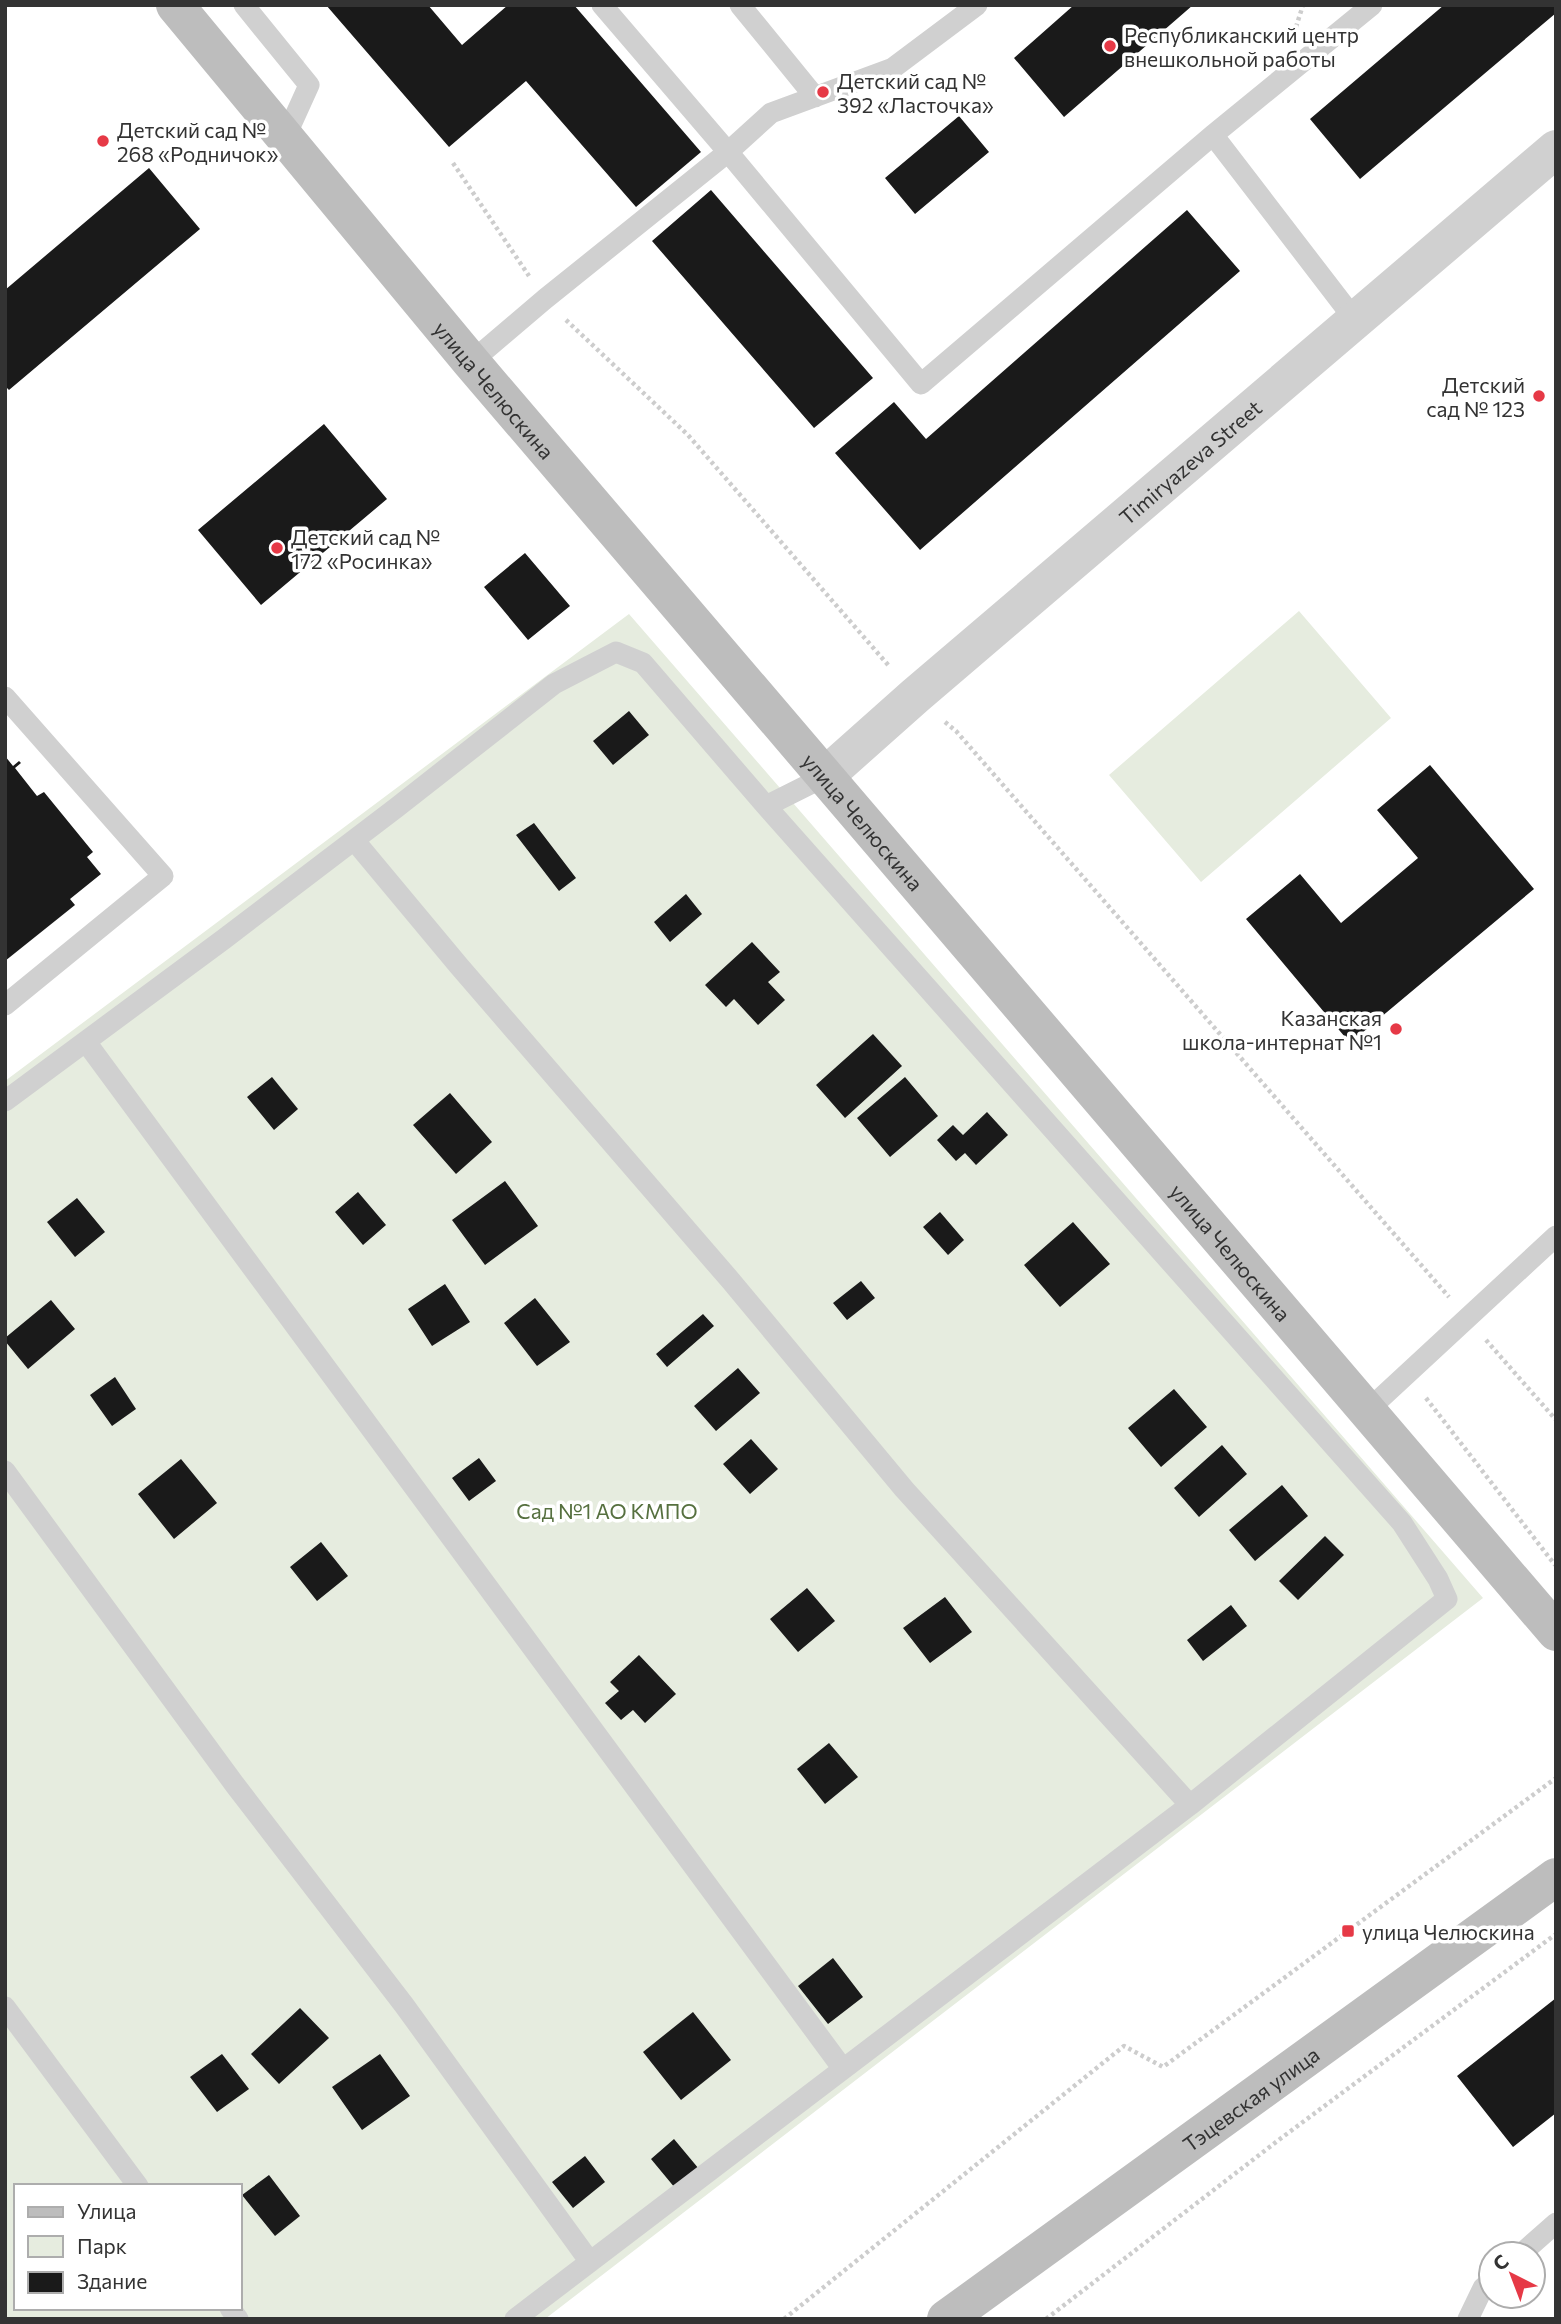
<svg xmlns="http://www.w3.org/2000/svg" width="1561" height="2324" font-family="Commissioner,sans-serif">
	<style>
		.green { fill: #e6ecdf; fill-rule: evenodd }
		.building { fill: #1a1a1a }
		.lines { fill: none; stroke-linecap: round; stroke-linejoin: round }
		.path { stroke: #cdcdcd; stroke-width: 4.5; stroke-dasharray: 3.5 3.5; stroke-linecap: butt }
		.lane { stroke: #d0d0d0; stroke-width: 21 }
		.street { stroke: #d0d0d0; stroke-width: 38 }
		.secondary { stroke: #bdbdbd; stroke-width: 38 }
		.poi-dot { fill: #e63946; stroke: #fff; stroke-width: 2.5 }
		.labels { text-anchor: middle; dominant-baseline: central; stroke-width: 7; stroke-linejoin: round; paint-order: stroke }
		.poi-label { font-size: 21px; fill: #333; stroke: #fff; text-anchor: start }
		.street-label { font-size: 21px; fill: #333; stroke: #fff }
		.park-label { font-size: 21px; fill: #56703f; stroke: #fff }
	</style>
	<rect width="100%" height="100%" fill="#fff"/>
	<path class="green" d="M1299,611L1391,718L1201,882L1109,775Z
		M629,614L1483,1598L545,2319H5V1081ZM16,2186H240V2308H16Z"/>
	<path class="building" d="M326,5H428L462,45L508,5H574L701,152L636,207L526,81L449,147Z
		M1074,5H1193L1064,117L1014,58Z
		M1444,5H1556V13L1360,179L1310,119Z
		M959,116L989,152L915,214L885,178Z
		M149,168L200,229L9,390L5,386V290Z
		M711,190L873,378L814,428L652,241Z
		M1187,210L1240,271L920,550L835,453L894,402L926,439Z
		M324,424L387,499L261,605L198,530Z
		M525,553L570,606L528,640L484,587Z
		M629,711L649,735L613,765L593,741Z
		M5,756L13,766L19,761L21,763L15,768L37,796L44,792L93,852L87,857L101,874L70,899L75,905L5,961Z
		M1430,765L1534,889L1350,1043L1246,919L1300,874L1341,923L1418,858L1377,810Z
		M534,823L576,878L559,891L516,835Z
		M686,894L702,914L670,942L654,922Z
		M752,942L780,972L768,982L785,1000L758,1025L734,999L726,1007L705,985Z
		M873,1034L902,1066L845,1118L816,1085Z
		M272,1077L298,1109L274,1130L247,1097Z
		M905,1077L938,1116L890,1157L857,1118Z
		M450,1093L492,1142L456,1174L413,1125Z
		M987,1112L1008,1135L976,1165L965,1153L956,1161L937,1140L953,1125L963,1135Z
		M505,1181L538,1226L485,1265L452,1220Z
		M358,1192L386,1225L363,1245L335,1212Z
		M77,1198L105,1232L75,1257L47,1222Z
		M940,1212L964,1240L948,1255L923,1227Z
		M1073,1222L1110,1264L1060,1307L1024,1265Z
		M861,1281L875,1298L847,1320L833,1303Z
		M445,1284L470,1322L432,1346L408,1309Z
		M535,1298L570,1342L537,1366L504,1323Z
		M51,1300L75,1329L28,1369L5,1341V1338Z
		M703,1314L714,1326L667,1367L656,1354Z
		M738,1368L760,1393L716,1431L694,1406Z
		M115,1377L136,1409L112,1426L90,1395Z
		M1174,1389L1207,1427L1161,1467L1128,1428Z
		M751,1439L778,1469L750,1494L723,1464Z
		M1222,1445L1247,1474L1199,1517L1174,1488Z
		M479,1458L496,1481L469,1501L452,1478Z
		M181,1459L217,1503L174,1539L138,1494Z
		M1282,1485L1308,1516L1255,1561L1229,1530Z
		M1325,1536L1344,1555L1298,1600L1279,1581Z
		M321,1542L348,1576L317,1601L290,1567Z
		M807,1588L835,1621L798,1652L770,1619Z
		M945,1597L972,1632L930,1663L903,1628Z
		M1231,1605L1247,1626L1203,1661L1187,1640Z
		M639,1655L676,1694L645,1723L633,1710L621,1720L605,1703L619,1691L610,1682Z
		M829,1743L858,1777L825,1804L797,1769Z
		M833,1958L863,1997L828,2024L798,1986Z
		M1556,1998V2113L1513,2147L1457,2076Z
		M300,2008L329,2038L279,2084L251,2054Z
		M693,2012L731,2060L681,2100L643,2052Z
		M222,2054L249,2089L217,2112L190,2077Z
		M380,2054L410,2096L362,2130L332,2087Z
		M674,2139L704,2175L680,2194L651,2159Z
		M585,2156L605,2182L573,2208L552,2182Z
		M269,2175L300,2216L275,2236L242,2195Z"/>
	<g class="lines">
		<path class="path" d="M1296,27L1303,5
			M453,163L529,276
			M566,320L688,435L889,666
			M945,722L956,731L1449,1297
			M1486,1340L1556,1420
			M1426,1398L1555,1565
			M784,2319L1124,2046L1163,2067L1556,1778
			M1046,2319L1280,2139L1556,1934"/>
		<path class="lane" d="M244,5L309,85L285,138
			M602,5L728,152L771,113L893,68L977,5
			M740,5L815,97
			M1213,135L1355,320
			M471,362L545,299L728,152L921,384L1213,135L1372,5
			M5,697L163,876L5,1005
			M766,806L824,777
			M354,840L459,966L731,1281L904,1489L1190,1805
			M86,1042L843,2069
			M5,1101L224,939L396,808L554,684L616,652L643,663L766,806L1402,1523L1438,1579L1447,1599L1190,1805L515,2319
			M1368,1410L1556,1236
			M5,1471L235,1785L404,2005L590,2262
			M5,2007L138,2186
			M1521,2254L1556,2223
			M230,2308L238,2319
			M1468,2319L1483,2288L1491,2281"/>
		<path class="street" id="s1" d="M824,777L915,696L1556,149"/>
		<g class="secondary">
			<path id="s2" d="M175,5L471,362L1556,1632"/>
			<path id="s3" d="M946,2319L1556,1877"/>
		</g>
	</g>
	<g class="poi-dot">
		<circle cx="1110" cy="46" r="7"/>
		<circle cx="823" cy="92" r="7"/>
		<circle cx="103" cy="141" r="7"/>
		<circle cx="1539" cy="396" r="7"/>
		<circle cx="277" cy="548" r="7"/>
		<circle cx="1396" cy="1029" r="7"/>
		<rect x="1341" y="1924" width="14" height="14" rx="3.5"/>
	</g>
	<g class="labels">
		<g class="poi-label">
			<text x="1124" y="34">Республиканский центр<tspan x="1124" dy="24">внешкольной работы</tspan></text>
			<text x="837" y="80">Детский сад №<tspan x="837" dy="24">392 «Ласточка»</tspan></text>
			<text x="117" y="129">Детский сад №<tspan x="117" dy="24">268 «Родничок»</tspan></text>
			<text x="1525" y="384" text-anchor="end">Детский<tspan x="1525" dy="24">сад № 123</tspan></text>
			<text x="291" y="536">Детский сад №<tspan x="291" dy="24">172 «Росинка»</tspan></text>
			<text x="1382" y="1017" text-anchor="end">Казанская<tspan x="1382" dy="24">школа-интернат №1</tspan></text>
			<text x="1362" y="1931">улица Челюскина</text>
		</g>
		<g class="street-label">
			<text stroke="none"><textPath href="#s2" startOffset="500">улица Челюскина</textPath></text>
			<text stroke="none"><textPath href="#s1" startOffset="483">Timiryazeva Street</textPath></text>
			<text stroke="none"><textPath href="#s2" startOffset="1068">улица Челюскина</textPath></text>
			<text stroke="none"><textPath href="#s2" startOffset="1634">улица Челюскина</textPath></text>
			<text stroke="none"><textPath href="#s3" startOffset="376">Тэцевская улица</textPath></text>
		</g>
		<g class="park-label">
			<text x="607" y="1510">Сад №1 АО КМПО</text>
		</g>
	</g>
	<rect width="1561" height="2324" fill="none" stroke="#333333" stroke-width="14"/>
	<rect x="14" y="2184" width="228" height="126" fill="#ffffff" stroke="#adadad" stroke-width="2"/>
	<rect x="28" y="2207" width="35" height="10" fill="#bdbdbd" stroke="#adadad" stroke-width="2"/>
	<text x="77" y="2219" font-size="21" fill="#333333">Улица</text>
	<rect x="28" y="2236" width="35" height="21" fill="#e6ecdf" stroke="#adadad" stroke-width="2"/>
	<text x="77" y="2254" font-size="21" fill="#333333">Парк</text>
	<rect x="28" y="2272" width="35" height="21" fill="#1a1a1a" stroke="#adadad" stroke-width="2"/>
	<text x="77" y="2289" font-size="21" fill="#333333">Здание</text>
	<g transform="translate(1512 2275) rotate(318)"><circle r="33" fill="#ffffff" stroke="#adadad" stroke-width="2"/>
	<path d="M0-5L12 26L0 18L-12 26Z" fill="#e63946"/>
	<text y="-10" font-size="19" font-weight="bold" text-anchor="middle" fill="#333333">С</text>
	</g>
</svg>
